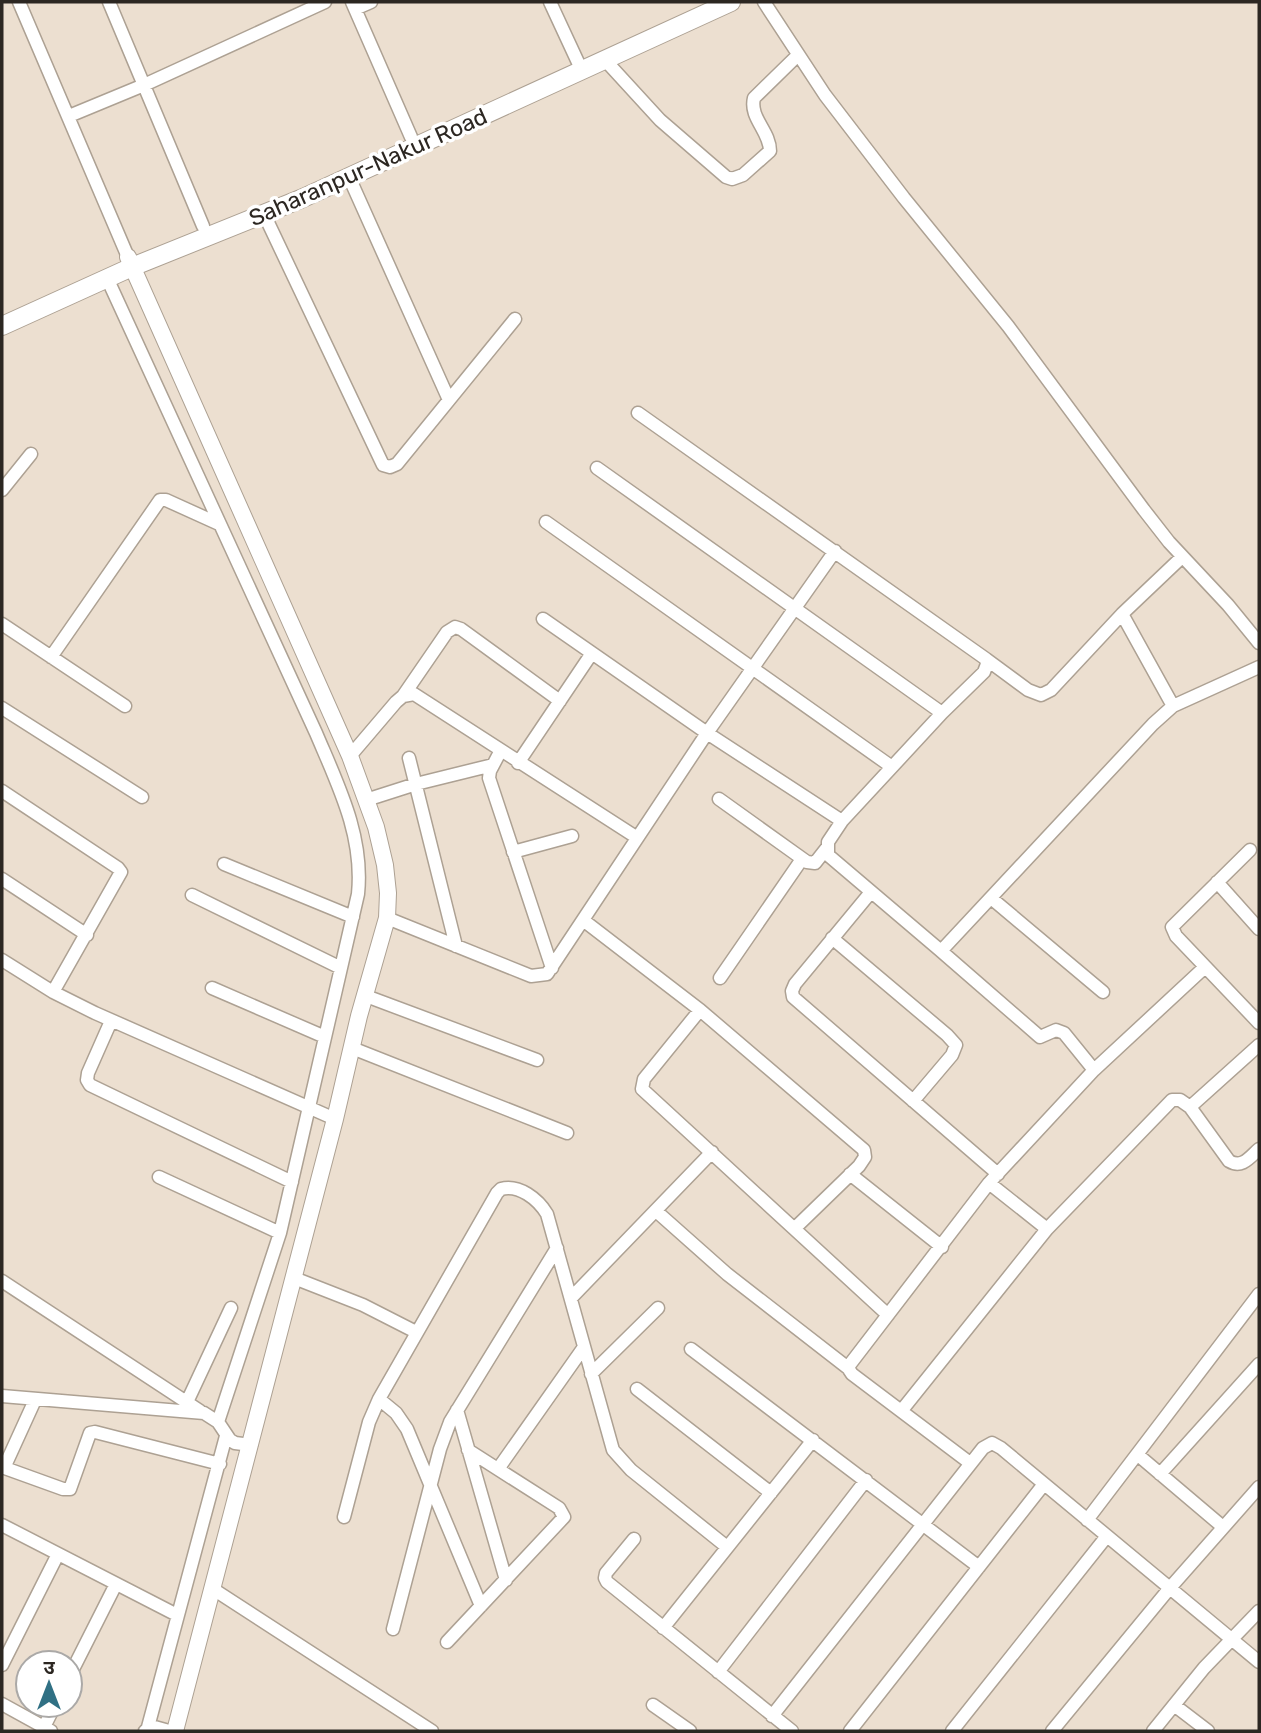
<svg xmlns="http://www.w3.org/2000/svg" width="1261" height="1733" font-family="Rubik,'Noto Sans Devanagari',sans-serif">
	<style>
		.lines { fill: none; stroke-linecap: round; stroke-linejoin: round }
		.minor-casing { stroke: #ada193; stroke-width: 15 }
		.tertiary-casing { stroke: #ada193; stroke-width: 18 }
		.secondary-casing { stroke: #ada193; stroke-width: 20 }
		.minor { stroke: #fff; stroke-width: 12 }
		.tertiary { stroke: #fff; stroke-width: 16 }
		.secondary { stroke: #fff; stroke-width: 18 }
		.labels { text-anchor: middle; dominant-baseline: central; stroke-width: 7; stroke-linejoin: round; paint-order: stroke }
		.street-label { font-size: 23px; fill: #2c2722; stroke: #fff }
	</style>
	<rect width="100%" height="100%" fill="#ecdfd0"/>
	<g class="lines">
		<defs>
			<path id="minor" d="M19,2L128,257
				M109,2L203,226
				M352,2L411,137
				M550,2L582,71
				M764,2L825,95L904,198L1008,326L1144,510L1169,542L1228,605L1259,643
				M355,9L371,2
				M605,60L660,120L726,177L732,179L743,175L770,151C770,131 749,118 754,98L798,55
				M69,116L144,85L325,2
				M349,177L449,400
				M264,214L383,465L390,467L397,464L515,319
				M107,278L316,733C338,785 364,836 358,894L280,1233L218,1422
				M638,413L986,659L987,664L984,672L942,713L842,821
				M597,468L942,713
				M2,490L31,454
				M546,522L892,767
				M543,619L707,733L835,551
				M2,624L125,706
				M51,657L160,500H166L219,524
				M986,659L1028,690L1041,695L1051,690L1122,614
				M403,696L447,632L455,627L461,629L560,701
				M1173,706L1122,614L1182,557
				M2,708L142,797
				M500,752L490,771L489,778L552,968
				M350,756L396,702L403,696L414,694L636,837
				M409,758L456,946
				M518,763L592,653
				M2,791L118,868L121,872L53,992
				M719,799L807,862L815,863L826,849
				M366,800L416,784L493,765
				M1250,850L1172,927L1176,936L1259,1023
				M513,852L572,836
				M224,864L353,917
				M2,879L87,935
				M1217,882L1259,929
				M871,892L795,984L792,991L793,997L998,1174
				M192,895L341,968
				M991,898L1103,992
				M387,918L531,976L547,974L707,733L842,821L828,842V855L941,951L1153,724L1173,706L1259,667
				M583,920L700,1010L864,1150L865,1157L859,1166L795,1228
				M832,938L947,1035L956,1045L952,1055L913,1101
				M941,951L1040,1037L1056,1030L1064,1033L1094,1070
				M2,960L53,992L95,1013L335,1119
				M720,978L802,859
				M212,988L325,1037
				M366,996L537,1060
				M700,1010L644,1079L642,1089L888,1315
				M111,1021L88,1073L87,1080L90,1085L292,1182
				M352,1048L567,1133
				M1190,1107L1259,1045
				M850,1174L942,1247
				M159,1177L280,1233
				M989,1183L1047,1229
				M656,1211L727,1274L848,1368
				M294,1278L363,1305L416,1332
				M2,1281L200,1411
				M571,1298L712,1152
				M691,1349L979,1567
				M591,1374L658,1308
				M637,1389L771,1493
				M2,1396L204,1413L218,1422L230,1440L235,1443L251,1445
				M379,1399L396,1413L407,1429L481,1606
				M187,1402L231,1308
				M457,1410L506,1580
				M902,1410L1047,1229L1172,1100H1180L1190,1107L1229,1161C1242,1169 1250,1157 1259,1149
				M1138,1455L1223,1527
				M970,1463L852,1374L848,1368L851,1363L989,1183L1094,1070L1205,967
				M2,1467L63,1489H70L90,1433L95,1432L220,1464
				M4,1468L35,1400
				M498,1469L584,1347
				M1160,1474L1259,1364
				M344,1517L369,1422L379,1399L497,1193L501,1189C519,1184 538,1199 547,1214L613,1450L631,1470L727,1547
				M1087,1520L1259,1294
				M2,1525L177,1615
				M634,1539L606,1573L605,1578L607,1582L792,1731
				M213,1589L432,1731
				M663,1628L813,1440
				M393,1629L440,1449L450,1422L557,1248
				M447,1642L564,1517L559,1508L468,1450
				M2,1665L58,1554
				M718,1672L866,1480
				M70,1675L116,1584
				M2,1704L51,1731
				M653,1705L690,1731
				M1174,1705L1208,1731
				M772,1716L983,1448L992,1443L1001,1448L1259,1662
				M44,1727L55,1705
				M148,1727L226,1436
				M145,1731L151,1726L169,1731
				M850,1731L1044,1484
				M952,1731L1107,1536
				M1052,1731L1169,1589L1259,1487
				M1153,1731L1204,1668L1259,1611"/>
			<path id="tertiary" d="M128,257L350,756L376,827L385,865L388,893L387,918L359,1016L335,1119L175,1731"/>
			<path id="secondary" d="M2,326L132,267L303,198L731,2"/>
		</defs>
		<use href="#minor" class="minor-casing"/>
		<use href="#tertiary" class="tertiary-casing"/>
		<use href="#secondary" class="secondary-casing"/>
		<use href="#minor" class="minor"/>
		<use href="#tertiary" class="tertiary"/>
		<use href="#secondary" class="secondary"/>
	</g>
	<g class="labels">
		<g class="street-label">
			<text transform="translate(368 167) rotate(-24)">Saharanpur-Nakur Road</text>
		</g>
	</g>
	<rect width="1261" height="1733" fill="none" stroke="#2c2722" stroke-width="7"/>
	<g transform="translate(49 1684)"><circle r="33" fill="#ffffff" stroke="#aba9a7" stroke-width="2"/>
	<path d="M0-5L12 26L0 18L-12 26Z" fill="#307084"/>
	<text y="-10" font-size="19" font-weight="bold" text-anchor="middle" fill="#2c2722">उ</text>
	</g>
</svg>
